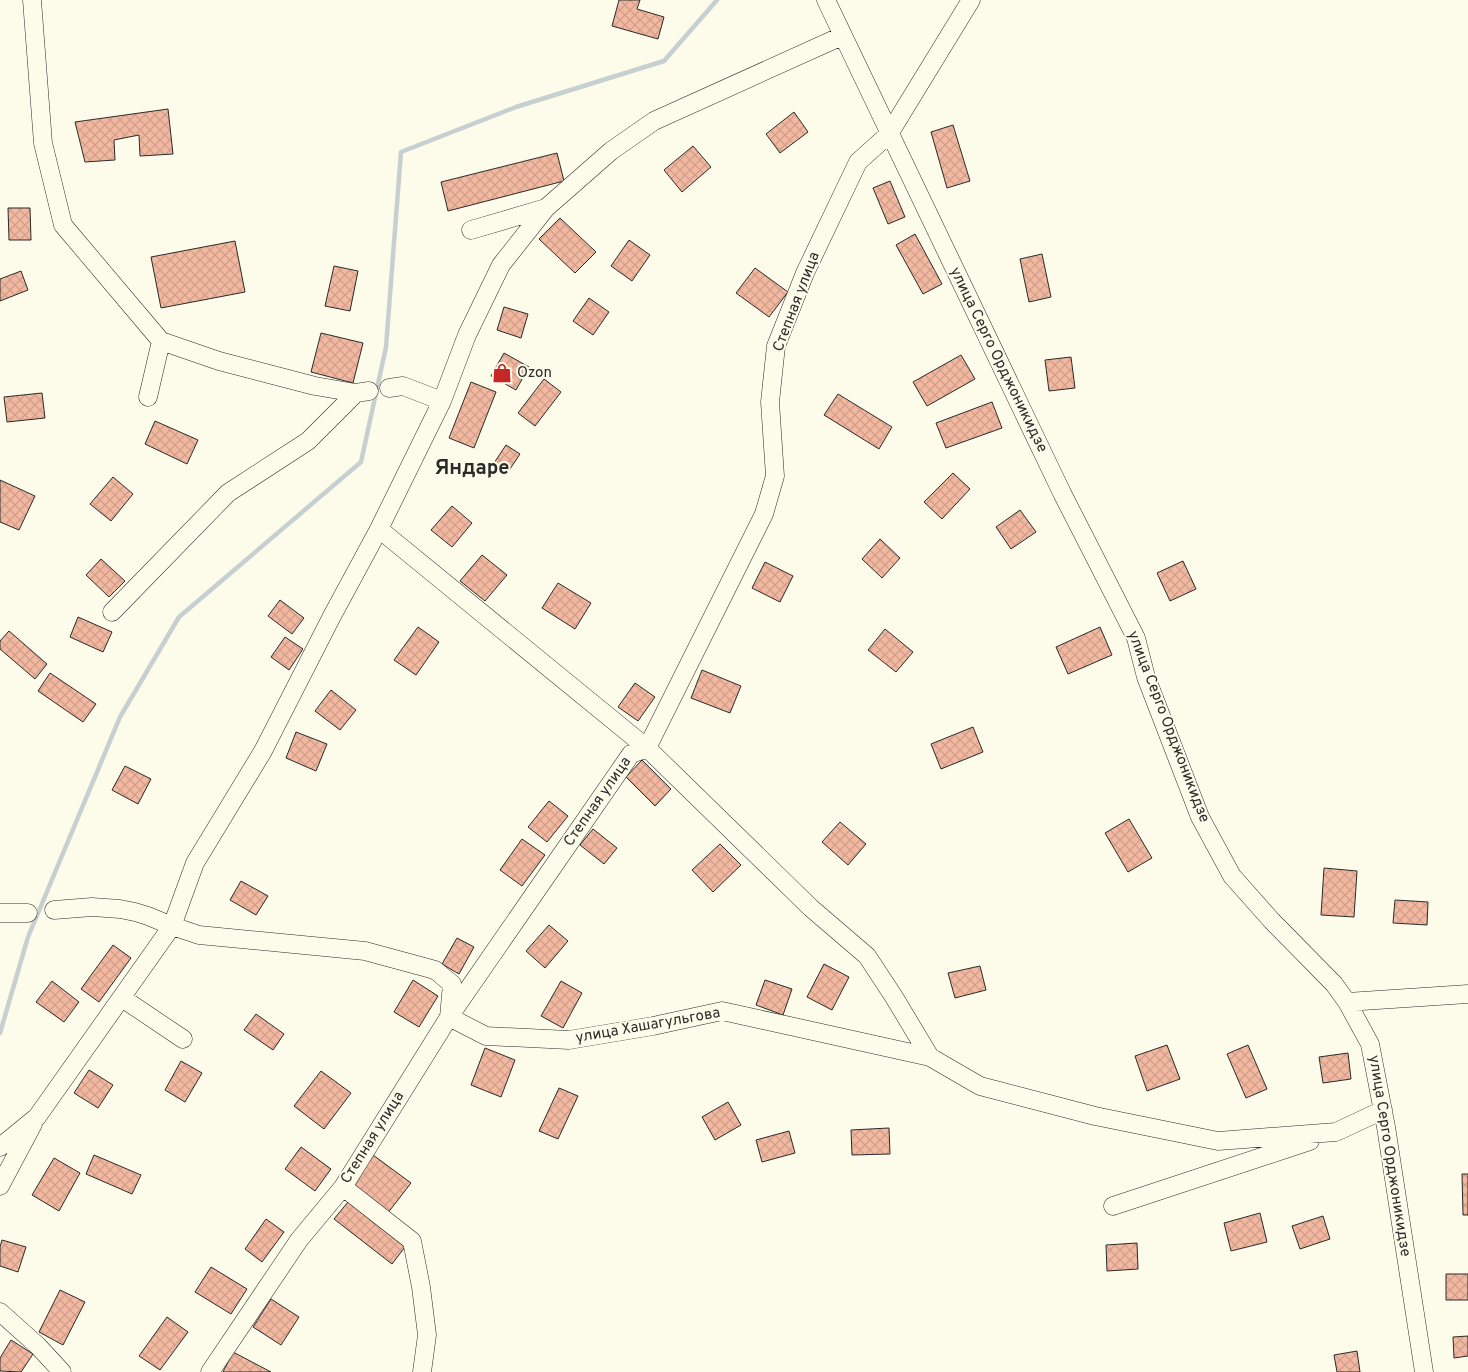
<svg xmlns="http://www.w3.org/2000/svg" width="1468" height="1372" font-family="Overpass,sans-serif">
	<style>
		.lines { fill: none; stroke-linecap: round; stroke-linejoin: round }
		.stream { stroke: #c7d0d0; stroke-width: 4.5 }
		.building { fill: url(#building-cross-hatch); stroke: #2b2b2b }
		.minor-casing { stroke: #2b2b2b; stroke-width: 19 }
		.minor { stroke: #fdfbea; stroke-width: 18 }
		.labels { text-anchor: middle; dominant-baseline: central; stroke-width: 4; stroke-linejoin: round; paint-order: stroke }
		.street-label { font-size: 15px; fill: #2b2b2b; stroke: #fdfbea }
		.poi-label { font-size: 15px; fill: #2b2b2b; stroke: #fdfbea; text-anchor: start }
		.district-label { font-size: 20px; font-weight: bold; fill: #2b2b2b; stroke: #fdfbea }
	</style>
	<defs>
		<pattern id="building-cross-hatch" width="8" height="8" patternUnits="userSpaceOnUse" patternTransform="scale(1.25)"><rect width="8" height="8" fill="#f2b8a0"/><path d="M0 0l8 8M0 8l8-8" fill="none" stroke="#d09e8a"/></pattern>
	</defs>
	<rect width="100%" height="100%" fill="#fdfbea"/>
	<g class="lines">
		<path class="stream" d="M0,1033L28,937L120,717L179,617L361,462L386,347L401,152L516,107L664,61L717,0"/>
	</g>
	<path class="building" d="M619,0H640L637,9L664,17L658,39L612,26Z
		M168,109L173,154L140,156L139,135L114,140L115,160L85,162L75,122Z
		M794,112L808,132L780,153L766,134Z
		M953,125L970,181L947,188L931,132Z
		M693,146L711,167L682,192L664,170Z
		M557,153L564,181L448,211L441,182Z
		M890,181L905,217L888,224L873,188Z
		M8,208H30L31,240H9Z
		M560,218L596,252L575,273L539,239Z
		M915,234L942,284L923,294L896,245Z
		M629,240L650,255L632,281L611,266Z
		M235,241L245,292L161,308L151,257Z
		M1042,254L1051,297L1029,302L1020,259Z
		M334,266L358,271L350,311L325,306Z
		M755,268L788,292L769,317L736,293Z
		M21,271L28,290L0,301V279Z
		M589,298L609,312L593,335L573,321Z
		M504,307L528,314L521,338L497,330Z
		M321,333L363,343L353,383L311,372Z
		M504,353L529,367L516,390L491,376Z
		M961,355L975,379L927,406L913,382Z
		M1071,357L1075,388L1049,391L1045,360Z
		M544,379L561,392L535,426L518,413Z
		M471,382L496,392L474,448L449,438Z
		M42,393L45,418L7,422L4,397Z
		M838,394L892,427L879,449L824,415Z
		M992,402L1002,428L946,448L936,423Z
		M155,421L198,440L187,464L145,444Z
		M506,445L520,454L508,472L494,463Z
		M953,473L970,489L942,519L924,502Z
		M113,477L133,494L111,521L90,504Z
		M0,480L35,496L19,530L0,522Z
		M452,506L472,523L452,547L431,530Z
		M1020,510L1036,532L1011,549L996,527Z
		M880,539L900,558L882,578L862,559Z
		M482,555L507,575L485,601L460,581Z
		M101,559L125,581L109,597L86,575Z
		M1183,561L1196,589L1170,601L1157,573Z
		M765,562L793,576L780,602L752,588Z
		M558,583L591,603L575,629L542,608Z
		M280,600L304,618L292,634L268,616Z
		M78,617L112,632L103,652L70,637Z
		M418,627L439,642L416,675L394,660Z
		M1100,627L1112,655L1068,674L1056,647Z
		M885,629L913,652L896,672L868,650Z
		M9,631L47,664L35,679L0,649V641Z
		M285,637L303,649L289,670L271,657Z
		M702,670L741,686L730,713L691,698Z
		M50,673L96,704L83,722L38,691Z
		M635,683L655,697L638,721L618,707Z
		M331,690L356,710L340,730L315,711Z
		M973,727L983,752L941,769L931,744Z
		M296,732L327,744L316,771L286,758Z
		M642,760L671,789L655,806L626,777Z
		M125,766L151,779L138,804L112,790Z
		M549,801L568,816L547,842L528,827Z
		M1129,819L1152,858L1128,872L1105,833Z
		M840,822L866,844L848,865L822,842Z
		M593,829L617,848L604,864L580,845Z
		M522,839L545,855L522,886L500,870Z
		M720,844L741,865L713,892L692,870Z
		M1324,868L1357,871L1354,917L1321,915Z
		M241,881L268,896L256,915L230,900Z
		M1395,900L1428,902L1427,925L1393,923Z
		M549,925L568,941L545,968L526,951Z
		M457,938L474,947L459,974L442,964Z
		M113,945L131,958L99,1002L81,989Z
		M824,964L849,977L832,1010L807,997Z
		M980,966L986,990L955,998L948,973Z
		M413,980L438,996L419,1027L394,1012Z
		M765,980L792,989L783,1015L756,1005Z
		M52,981L79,1002L64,1022L36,1002Z
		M561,981L582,993L563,1028L541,1016Z
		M256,1014L284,1034L273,1050L244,1030Z
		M1167,1045L1180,1079L1147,1091L1135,1056Z
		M1248,1045L1267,1089L1246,1098L1227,1054Z
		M485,1048L515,1060L501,1097L471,1085Z
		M1348,1053L1351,1079L1323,1083L1319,1057Z
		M181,1061L202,1073L185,1102L165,1090Z
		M89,1070L113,1085L98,1108L74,1093Z
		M321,1071L351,1093L324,1129L294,1106Z
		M559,1088L578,1096L558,1139L539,1131Z
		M728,1102L741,1125L715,1140L702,1117Z
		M889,1128L890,1154L852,1155L851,1130Z
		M789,1131L795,1153L762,1162L756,1140Z
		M301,1147L331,1169L315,1191L285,1169Z
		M94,1155L141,1175L132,1194L86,1174Z
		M373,1155L411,1183L387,1214L350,1185Z
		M54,1158L80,1173L59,1211L32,1195Z
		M1462,1174H1468V1215H1463Z
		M348,1202L405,1247L392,1264L334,1219Z
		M1260,1213L1267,1242L1231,1251L1224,1223Z
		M1323,1216L1330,1239L1300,1249L1292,1226Z
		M266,1219L284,1232L262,1262L245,1249Z
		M2,1240L26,1247L18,1272L0,1266V1247Z
		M1137,1243L1138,1269L1107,1271L1106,1245Z
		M211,1267L247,1289L231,1314L195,1292Z
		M1446,1274H1468V1300H1446Z
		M60,1290L85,1302L63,1345L39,1332Z
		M271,1299L299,1317L281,1345L253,1327Z
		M167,1317L188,1332L160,1370L139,1356Z
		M1468,1336V1356L1454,1358L1453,1337Z
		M11,1340L33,1354L21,1372L0,1371V1358Z
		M1357,1351L1360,1372H1337L1334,1355Z
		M233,1352L271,1372H223Z"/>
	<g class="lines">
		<defs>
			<path id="minor" d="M32,0L43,143L63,225L161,341L219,361L315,386L356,393L369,391
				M826,0L1062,493L1136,638L1146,677L1200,817L1232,876L1272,921L1334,984L1347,1002L1370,1044L1386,1127L1424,1372
				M471,230L546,208
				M389,388L403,386L442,401
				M148,397L161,341
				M379,529L647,748L811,908L867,956L894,997L930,1057L980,1086L1095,1116L1218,1141L1336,1132L1383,1110
				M112,612L228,493L308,441L356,393
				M54,910L92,907L120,909L135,912L148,916L172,926L199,935L365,951L435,970L452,984L449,1017L486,1036L569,1040L653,1026L722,1011L930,1057
				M0,913H28
				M122,998L183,1039
				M1347,1002L1468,994
				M0,1147L37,1117L172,926L195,863L263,751L332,616L379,529L442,401L467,335L501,265L546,208L611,151L654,121L842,36
				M0,1186L33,1124
				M343,1187L412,1241L421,1287L427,1335L422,1372
				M1113,1206L1310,1141
				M0,1312L38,1346L62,1372
				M210,1372L299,1240L343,1187L449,1017L631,754L647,748L764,514L775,476L770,402L776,346L805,273L858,162L889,134L971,0"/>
		</defs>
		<use href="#minor" class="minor-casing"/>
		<use href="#minor" class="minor"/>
	</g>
	<defs>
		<symbol id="shop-bare" viewBox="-9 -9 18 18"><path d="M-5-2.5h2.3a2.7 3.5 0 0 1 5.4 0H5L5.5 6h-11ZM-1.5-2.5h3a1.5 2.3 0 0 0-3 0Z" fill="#c62828" stroke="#fdfbea" stroke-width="2.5" paint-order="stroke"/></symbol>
	</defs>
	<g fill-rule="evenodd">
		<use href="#shop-bare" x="488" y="359" width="28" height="28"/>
	</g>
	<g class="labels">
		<g class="street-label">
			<text transform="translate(797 302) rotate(-69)">Степная улица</text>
			<text transform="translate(998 360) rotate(64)">улица Серго Орджоникидзе</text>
			<text transform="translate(1168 727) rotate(69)">улица Серго Орджоникидзе</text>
			<text transform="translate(598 802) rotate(-55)">Степная улица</text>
			<text transform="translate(648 1026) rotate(-10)">улица Хашагульгова</text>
			<text transform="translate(373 1138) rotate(-58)">Степная улица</text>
			<text transform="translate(1389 1156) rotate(81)">улица Серго Орджоникидзе</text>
		</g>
		<g class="poi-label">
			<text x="517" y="373">Ozon</text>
		</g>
		<g class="district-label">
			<text x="472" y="469">Яндаре</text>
		</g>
	</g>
</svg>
